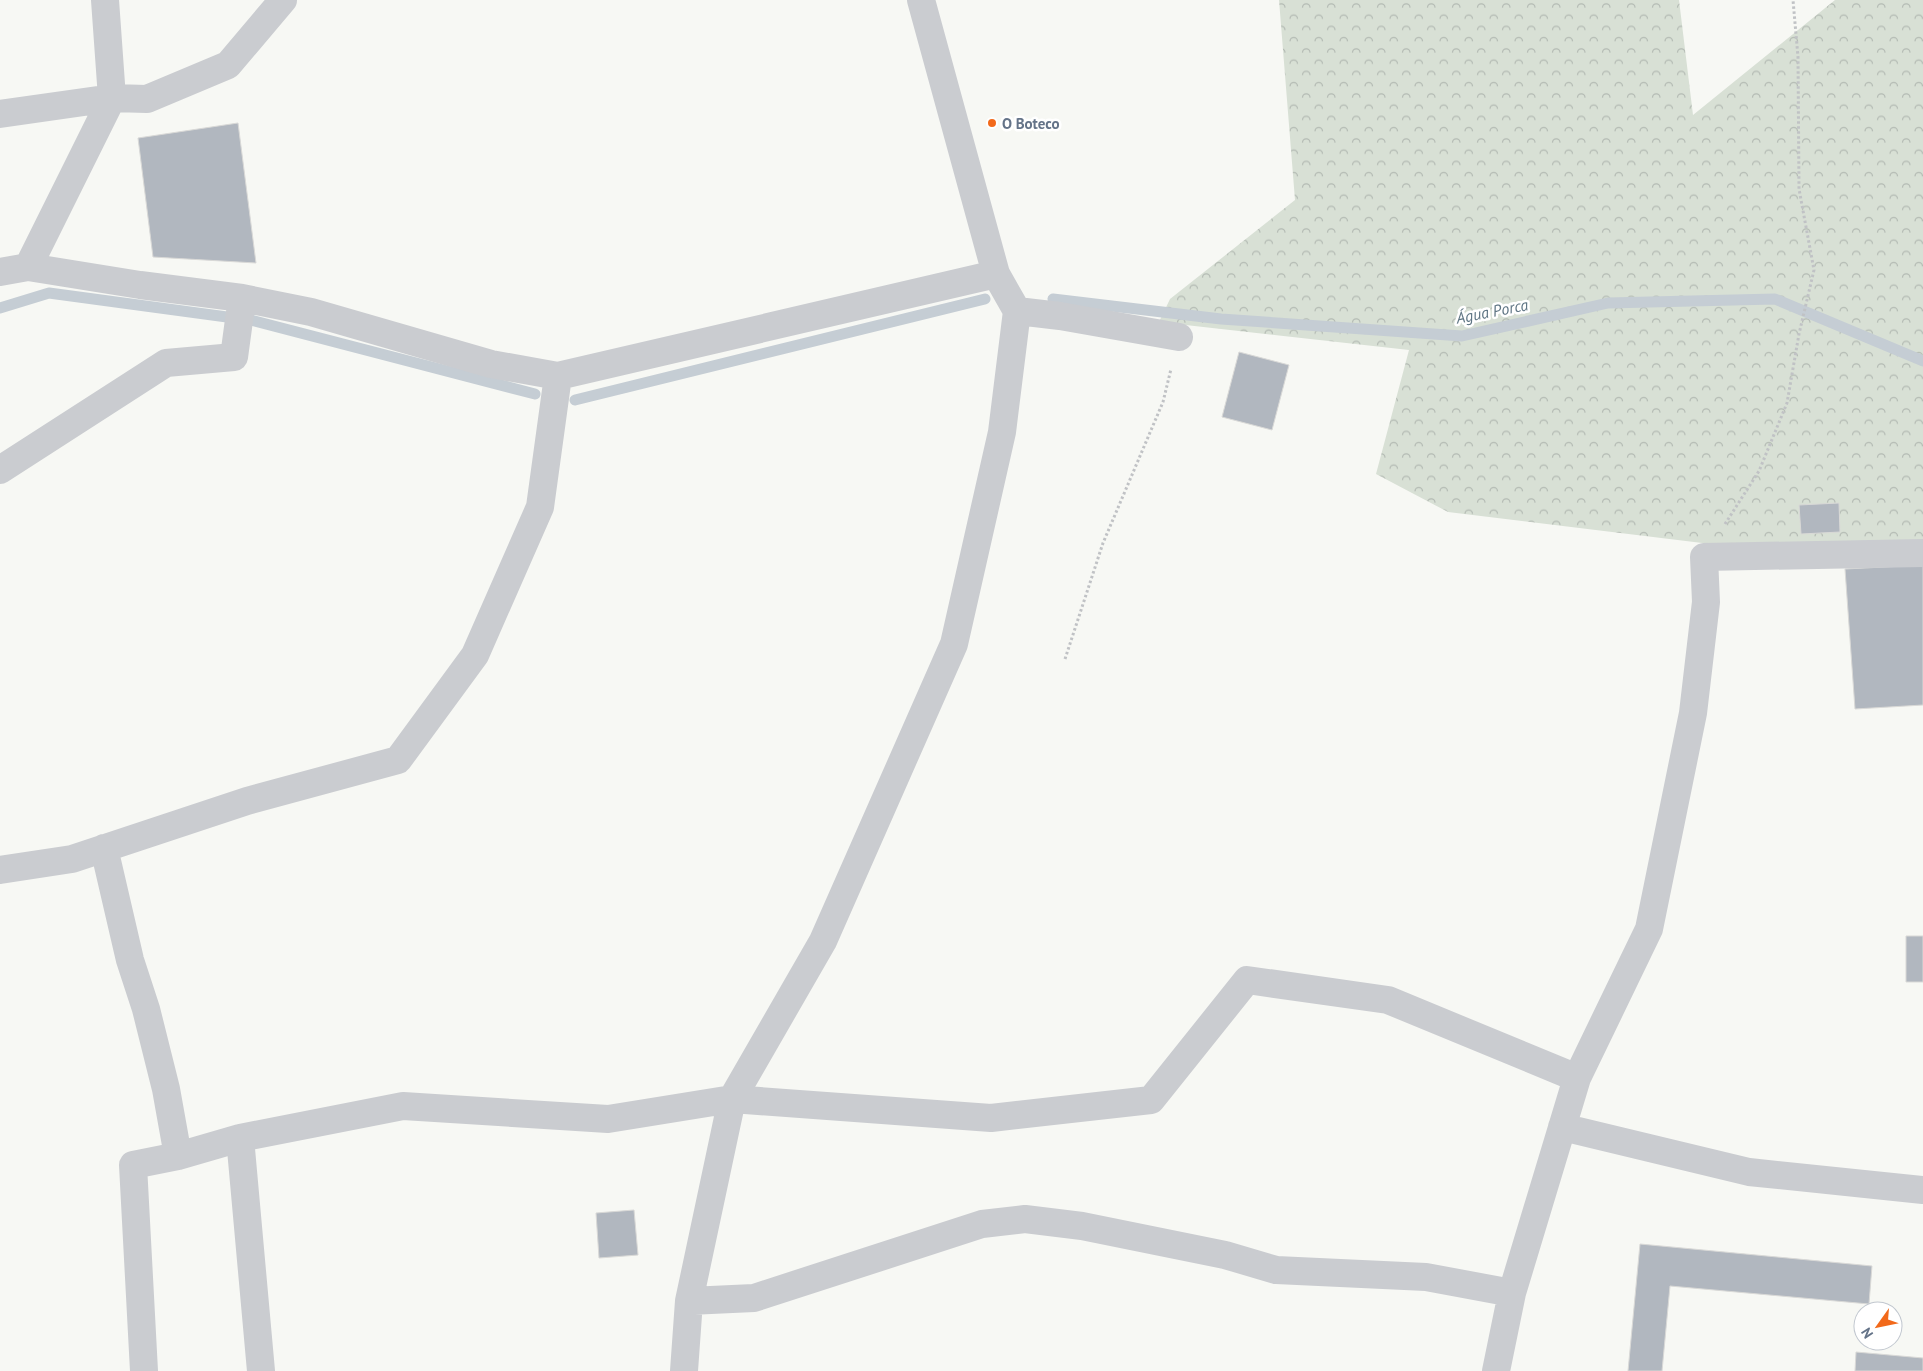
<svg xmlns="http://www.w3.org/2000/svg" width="1923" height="1371" font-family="'PT Sans',sans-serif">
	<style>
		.forest { fill: url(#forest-crowns) }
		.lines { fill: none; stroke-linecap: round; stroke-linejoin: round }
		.stream { stroke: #c5cdd4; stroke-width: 11 }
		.building { fill: #b1b7bf; stroke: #d9d9d7 }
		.path { stroke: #c0c2c5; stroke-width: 3; stroke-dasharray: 2.5 2.5; stroke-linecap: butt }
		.street { stroke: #caccd0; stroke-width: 28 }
		.poi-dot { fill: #f2691a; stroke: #fff; stroke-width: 2 }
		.labels { text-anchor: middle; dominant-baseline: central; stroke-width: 5; stroke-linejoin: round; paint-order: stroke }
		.poi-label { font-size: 15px; font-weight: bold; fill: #647388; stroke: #fff; text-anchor: start }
		.water-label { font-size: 16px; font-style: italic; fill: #5f7584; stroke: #fff }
	</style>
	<defs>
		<pattern id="forest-crowns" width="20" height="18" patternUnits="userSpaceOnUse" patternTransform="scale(1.25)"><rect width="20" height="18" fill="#d8e0d5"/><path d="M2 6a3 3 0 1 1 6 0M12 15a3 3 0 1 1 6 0" fill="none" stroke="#b3bab3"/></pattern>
	</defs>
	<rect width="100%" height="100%" fill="#f7f8f4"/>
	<path class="forest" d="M1279,0H1679L1693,115L1835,0H1923V570L1448,512L1376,474L1409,350L1159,322L1170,299L1295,200Z"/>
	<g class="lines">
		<path class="stream" d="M1053,299L1221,319L1462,336L1608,303L1775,299L1923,361
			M0,308L49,293L227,317
			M247,319L535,394
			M575,400L985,299"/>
	</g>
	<path class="building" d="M238,123L256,263L153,257L138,138Z
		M1239,352L1289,365L1272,430L1222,417Z
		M1839,503L1840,532L1801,534L1799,505Z
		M1923,565V705L1855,709L1845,569Z
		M1906,936H1923V982H1906Z
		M634,1210L638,1255L599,1258L596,1213Z
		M1640,1244L1872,1266L1869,1304L1670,1286L1662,1371H1628Z
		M1856,1352L1923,1358V1371H1855Z"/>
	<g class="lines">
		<path class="path" d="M1725,524L1759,471L1787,403L1799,334L1814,270L1799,189L1798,57L1793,0
			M1065,659L1103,543L1163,402L1171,369"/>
		<path class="street" d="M0,114L112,98L147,99L228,65L283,0
			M28,267L112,98L105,0
			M0,272L28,267L140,285L242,298L311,312L491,364L558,376L996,274
			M1017,311L1060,316L1179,337
			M0,470L166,363L234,357L242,298
			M104,848L130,960L146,1009L166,1089L178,1156
			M0,870L72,859L247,801L398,760L475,655L540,507L558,376
			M1562,1127L1749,1172L1923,1190
			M240,1138L261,1371
			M689,1301L754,1298L982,1224L1025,1219L1082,1226L1225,1255L1276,1270L1426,1277L1512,1293
			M144,1371L133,1165L178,1156L240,1138L403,1106L608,1119L732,1099L991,1118L1151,1100L1247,980L1388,1000L1577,1078
			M684,1371L689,1301L732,1099L823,941L954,644L1002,432L1017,311L996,274L921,0
			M1496,1371L1512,1293L1577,1078L1649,929L1693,713L1706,602L1704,557L1923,553"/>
	</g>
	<circle class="poi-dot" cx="992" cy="123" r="5"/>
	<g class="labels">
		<g class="poi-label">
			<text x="1002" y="123">O Boteco</text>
		</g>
		<g class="water-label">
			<text transform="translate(1492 311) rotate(-11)">Água Porca</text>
		</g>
	</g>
	<g transform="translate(1878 1326) rotate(237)"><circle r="24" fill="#ffffff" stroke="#c1c7cf"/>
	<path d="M0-4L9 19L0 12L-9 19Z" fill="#f2691a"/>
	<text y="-8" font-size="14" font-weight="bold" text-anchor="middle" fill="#647388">N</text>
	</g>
</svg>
